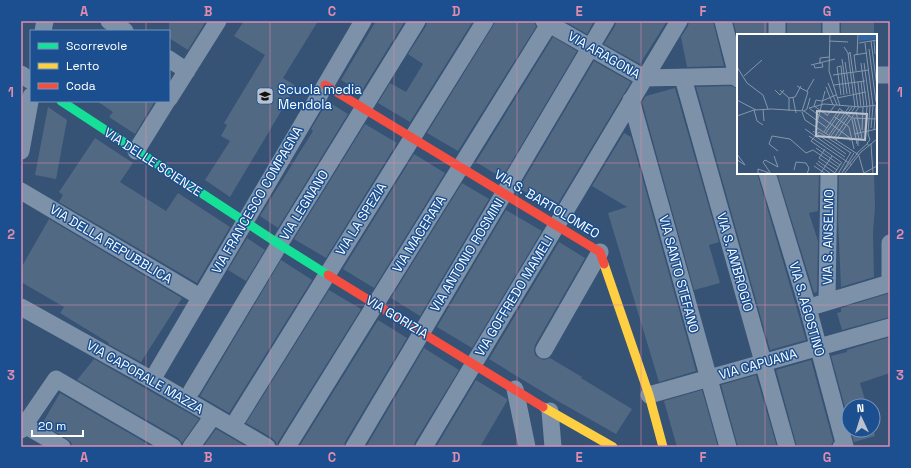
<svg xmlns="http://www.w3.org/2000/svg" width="911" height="468" font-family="'Space Grotesk',sans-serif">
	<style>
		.building { fill: #526984 }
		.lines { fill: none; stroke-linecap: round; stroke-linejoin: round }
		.street { stroke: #7d92a8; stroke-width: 17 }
		.fast { stroke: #16e098; stroke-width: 9 }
		.slow { stroke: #ffcf43; stroke-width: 9 }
		.jam { stroke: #f24e42; stroke-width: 9 }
		.grid { fill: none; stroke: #e08cad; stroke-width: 1; stroke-opacity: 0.55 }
		.labels { text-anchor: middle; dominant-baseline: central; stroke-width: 3; stroke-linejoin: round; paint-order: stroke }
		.street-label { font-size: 13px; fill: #fff; stroke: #1b4f8f }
		.poi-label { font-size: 13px; fill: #fff; stroke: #1b4f8f; text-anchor: start }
		.inset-road { fill: none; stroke: #8697ac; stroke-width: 1 }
		.view { fill: #b9c2ce; fill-opacity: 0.15; stroke: #b9c2ce; stroke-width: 2 }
		.inset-edge { fill: none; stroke: #fff; stroke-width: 2 }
		.neatline { fill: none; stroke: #e08cad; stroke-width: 1.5 }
		.grid-label { font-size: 13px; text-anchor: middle; font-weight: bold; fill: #e08cad }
	</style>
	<rect width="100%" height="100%" fill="#365274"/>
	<path class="building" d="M169,21H206L188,50L169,38Z
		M244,21H318L283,78L296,86L230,197L205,180L230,141L221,136L227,125L224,123L265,55L234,36Z
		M376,21H405L361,92L341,80Z
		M427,21H473L410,122L378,103L390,83L406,92L423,64L408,54L426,26Z
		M495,21H534L536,27L458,151L427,133L493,26Z
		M564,21H594L587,34Z
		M616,21H667L640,64L604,44L615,26Z
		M689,21H713L724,66L687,67L681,37L688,26Z
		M733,21H767V35H738V39Z
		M787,21H821V35H787Z
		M841,21H874V35H841Z
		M553,37L577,51L502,178L476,162Z
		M594,61L631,82L554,210L519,188Z
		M731,86L738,89V173H757L806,340L770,350L696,87Z
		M675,88L719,242L709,245L720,283L694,290L642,102L646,96Z
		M97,101H155L135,134L109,117L113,112Z
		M330,103L348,114L278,228L260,216L313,131L311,129L326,104L328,105Z
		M48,107L67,120L56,179L35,175Z
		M365,124L397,143L326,258L294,239Z
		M624,133L631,137L696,371L659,382L608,213L627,207L592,186Z
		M95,138L133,163L120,182L166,211L178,193L230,227L197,283L59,202L63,195L59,192Z
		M414,154L445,173L374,288L343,269Z
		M777,173H819L818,211L809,213L818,241L817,292L814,293Z
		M839,173H874L875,207L873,233L874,277L841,287L838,219Z
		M462,183L489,199L420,316L391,298Z
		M506,210L542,231L472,348L437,327Z
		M49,219L182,298L141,362L108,344L109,343L60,313L64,307L21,282V268Z
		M247,238L265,250L246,281L228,270Z
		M559,242L585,258L535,345L534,350L535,355L539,358L544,360L550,358L582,377L581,378L632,409L616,434L556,400L489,359Z
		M281,260L312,280L229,413L200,396Z
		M329,290L361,309L278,442L277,447L276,442L272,438L246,423Z
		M890,293V317L842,330L837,313L841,312V308Z
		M378,320L407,338L345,442L344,447H299Z
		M890,337V373L860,383L867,406H849V422L831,356L847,352V350Z
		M424,348L459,370L415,442L414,447H366Z
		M94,359L199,419L182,443L178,438L77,380Z
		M811,360L833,441L831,446L828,447H797L776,370Z
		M756,375L777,447H738L721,385Z
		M476,380L507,399V401L480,447H436Z
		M702,390L718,447H677L664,401Z
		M60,393L153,447H72L71,442L67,439L42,424Z
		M216,429L247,447H203Z
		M873,429L875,436L854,442L851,430Z"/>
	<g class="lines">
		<path class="street" d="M109,21L125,31
			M544,21L644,78L738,76
			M723,21L738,79
			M777,21V35
			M43,31L45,21
			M831,35V21
			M169,59L187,71
			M21,74L31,81
			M876,75H890
			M683,78L787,447
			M169,99L218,21
			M631,100L728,447
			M21,151L31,96
			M136,151L167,101
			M767,173L808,308L845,446L841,447
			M21,191L200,297
			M890,283V243
			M827,301L829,173
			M817,305L890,283
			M21,307L152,380L267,447
			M544,350L600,252
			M152,380L363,21
			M515,389L527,447
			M192,390L279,245L417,21
			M649,395L890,327
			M550,411L553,447
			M238,418L485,21
			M21,423L62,447
			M21,430L56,379L173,447
			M191,447L213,416
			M287,447L551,21
			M354,447L606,21
			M424,447L679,21"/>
		<path class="fast" d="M61,101L285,248L328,275"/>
		<path class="slow" d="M604,264L649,395L663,447
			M543,407L613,447"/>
		<path class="jam" d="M325,85L600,252L604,264
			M328,275L543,407"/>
	</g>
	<path class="grid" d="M146,21V31M270,21V447M394,21V447M517,21V447M641,21V447M765,21V35M146,101V447M21,163H738M876,163H890M765,173V447M21,305H890"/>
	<defs>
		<symbol id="school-square" viewBox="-11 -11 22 22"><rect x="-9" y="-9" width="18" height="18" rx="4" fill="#b9c2ce" stroke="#1b4f8f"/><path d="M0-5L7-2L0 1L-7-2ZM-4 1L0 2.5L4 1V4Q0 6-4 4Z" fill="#111"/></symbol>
	</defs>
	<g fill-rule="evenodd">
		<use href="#school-square" x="255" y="86" width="20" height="20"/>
	</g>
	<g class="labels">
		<g class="street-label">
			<text transform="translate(604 55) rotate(30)">VIA ARAGONA</text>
			<text transform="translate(153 162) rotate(33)">VIA DELLE SCIENZE</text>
			<text transform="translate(257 200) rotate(-60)">VIA FRANCESCO COMPAGNA</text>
			<text transform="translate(547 204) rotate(31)">VIA S. BARTOLOMEO</text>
			<text transform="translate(304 205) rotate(-58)">VIA LEGNANO</text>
			<text transform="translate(361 219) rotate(-58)">VIA LA SPEZIA</text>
			<text transform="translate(419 234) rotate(-58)">VIA MACERATA</text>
			<text transform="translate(828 237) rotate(-89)">VIA S. ANSELMO</text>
			<text transform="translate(111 244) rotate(31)">VIA DELLA REPUBBLICA</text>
			<text transform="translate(467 255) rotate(-59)">VIA ANTONIO ROSMINI</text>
			<text transform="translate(735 262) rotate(74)">VIA S. AMBROGIO</text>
			<text transform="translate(679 274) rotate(75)">VIA SANTO STEFANO</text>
			<text transform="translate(514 296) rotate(-59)">VIA GOFFREDO MAMELI</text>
			<text transform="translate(807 309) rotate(74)">VIA S. AGOSTINO</text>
			<text transform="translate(397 317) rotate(31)">VIA GORIZIA</text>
			<text transform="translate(758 364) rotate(-16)">VIA CAPUANA</text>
			<text transform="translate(145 377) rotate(30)">VIA CAPORALE MAZZA</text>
		</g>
		<g class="poi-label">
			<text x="278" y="89">Scuola media<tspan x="278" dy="15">Mendola</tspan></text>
		</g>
	</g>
	<g transform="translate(737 34)">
		<rect width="140" height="140" fill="#365274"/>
		<path d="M139,0L140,5L122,7V1Z" fill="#2f66a5"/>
		<path class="inset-road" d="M93,0L92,37L103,72M92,7L111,8M134,7L140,53M137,7L138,20M122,9L140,6M128,9L136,72M132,15L139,68M111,21L113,18L121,73M120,21L121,0M105,25L110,60M108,28L113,60M124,29L130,73M127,29L133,72M83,30V24L92,23M74,31L98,25M77,31L78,34L86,33L85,29M0,33L10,49L26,61L31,75M100,33L104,32L107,61M100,33L104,61M119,37L117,21L130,19M96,41L132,36M7,42L25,26M124,47L127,73M121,48L124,73M91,49L100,71M97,51L128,47M60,52L71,58L65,77M89,53L96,71M38,56L43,61L47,56M43,56L52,64V77M70,57L77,45M52,64L58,63L64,52M56,64L59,79M100,64L129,58M0,66L19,76M26,75L27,87M103,75L115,84L140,85M17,76L20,87L26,91M67,77L90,94M67,77L70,75L73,64M65,78L68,86L122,121M119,78L125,104L121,106V112M90,81L77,72L79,66L85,67L99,61M0,82L17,76L35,75L67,77M90,82L98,71M98,83L112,93L117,115M117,84L122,105M115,85L120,110M79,93L88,57M134,94L136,72M68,95L108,123M125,96L126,73M128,96L130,73M137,96L139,71M76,97L109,120M87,98L103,74M89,99L105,76M117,100L140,95M92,101L112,73M72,102L115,131M94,102L115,73M97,104L118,73L111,19L107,13M99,106L122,73M113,107V104L72,74L87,70L124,73L140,71M134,110L136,140M132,112L130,109L133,106L131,100L133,72M79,114L103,131M88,115L82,124L100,136M41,117L32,110L35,102L53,105L69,119L76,116L101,133M0,120L8,131L0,126M119,120L130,110M122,122L127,140M81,127L98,139M104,128L74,107L82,98L114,119M79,129L94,140M77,132L89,140M57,136L59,128L69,129L72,134L70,140M106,137L117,119M127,139L140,132M21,140V135L32,139M34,140L26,128L28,126L41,133L37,122M83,140L95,122M97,140L105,128M101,140L114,118M104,140L120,120M107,140L124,118L140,105"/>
		<path class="view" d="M80,77L130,80L128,106L79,102Z"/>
		<rect width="140" height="140" class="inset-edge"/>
	</g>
	<rect width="911" height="468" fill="none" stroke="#1b4f8f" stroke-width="44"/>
	<rect x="30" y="30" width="140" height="72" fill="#1b4f8f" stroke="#7695bc"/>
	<rect x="38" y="43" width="20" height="6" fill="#16e098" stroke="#7695bc"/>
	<text x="66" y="50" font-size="12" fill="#ffffff">Scorrevole</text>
	<rect x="38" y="63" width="20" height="6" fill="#ffcf43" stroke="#7695bc"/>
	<text x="66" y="70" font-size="12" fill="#ffffff">Lento</text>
	<rect x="38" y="83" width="20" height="6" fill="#f24e42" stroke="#7695bc"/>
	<text x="66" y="90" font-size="12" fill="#ffffff">Coda</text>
	<g transform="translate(861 418) rotate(356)"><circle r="19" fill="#1b4f8f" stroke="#7695bc"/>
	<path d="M0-3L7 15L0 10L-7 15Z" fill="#b9c2ce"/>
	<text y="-6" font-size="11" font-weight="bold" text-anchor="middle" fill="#ffffff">N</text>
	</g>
	<path d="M32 430v6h51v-6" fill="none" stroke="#ffffff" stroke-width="2"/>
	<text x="38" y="430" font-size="12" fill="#ffffff" stroke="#1b4f8f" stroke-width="3" paint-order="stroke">20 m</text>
	<rect x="22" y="22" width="867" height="424" class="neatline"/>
	<g class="grid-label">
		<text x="84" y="16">A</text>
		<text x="208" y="16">B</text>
		<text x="332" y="16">C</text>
		<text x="456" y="16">D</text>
		<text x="579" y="16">E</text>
		<text x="703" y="16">F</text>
		<text x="827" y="16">G</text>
		<text x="11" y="97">1</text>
		<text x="900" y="97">1</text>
		<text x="11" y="239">2</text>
		<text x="900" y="239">2</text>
		<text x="11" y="380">3</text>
		<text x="900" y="380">3</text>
		<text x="84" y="462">A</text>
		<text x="208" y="462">B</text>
		<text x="332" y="462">C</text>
		<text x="456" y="462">D</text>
		<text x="579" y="462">E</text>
		<text x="703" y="462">F</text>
		<text x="827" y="462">G</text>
	</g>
</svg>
